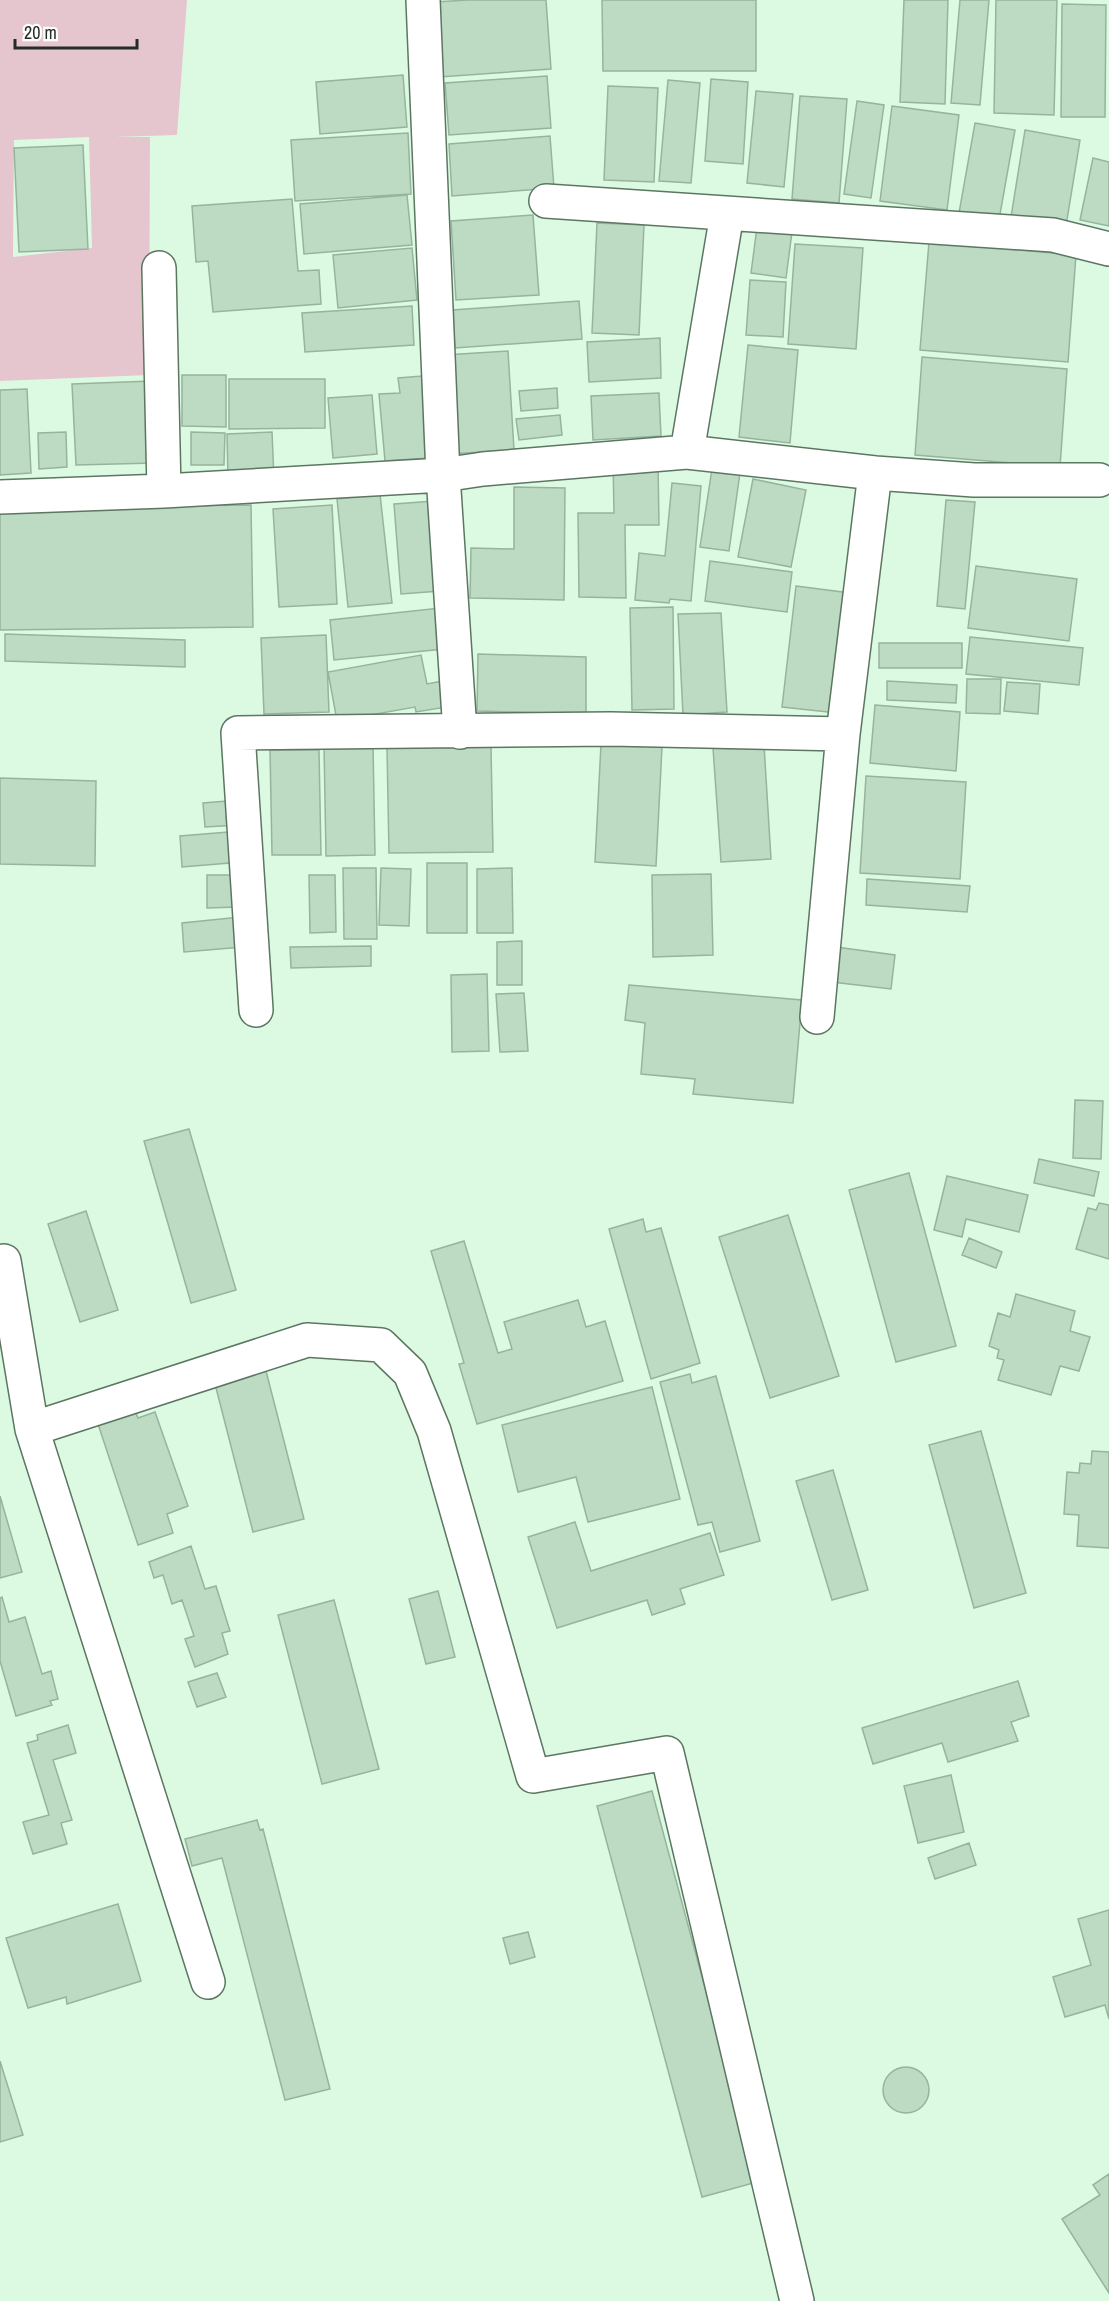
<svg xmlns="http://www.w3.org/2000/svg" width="1109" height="2301" font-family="'Archivo Narrow',sans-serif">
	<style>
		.green { fill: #e6c6ce; fill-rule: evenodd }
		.building { fill: #bddac3; stroke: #97b39d; stroke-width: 1.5 }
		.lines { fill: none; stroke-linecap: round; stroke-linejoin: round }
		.street-casing { stroke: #5c7662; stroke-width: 36 }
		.street { stroke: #fff; stroke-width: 33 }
	</style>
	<rect width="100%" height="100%" fill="#dcfae2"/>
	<path class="green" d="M0,0H187L177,135L115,137H150L149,375L0,381ZM89,137L92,248L13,257L14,140Z"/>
	<path class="building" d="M468,0H546L551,69L440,77L434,2Z
		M602,0H756V71H603Z
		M904,0H948L945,104L900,102Z
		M960,0H989L980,105L951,103Z
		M996,0H1057L1054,115L994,113Z
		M1062,4L1106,5L1105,117H1061Z
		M403,75L407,127L320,134L316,82Z
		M547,76L551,128L449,135L445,83Z
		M711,79L748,82L743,164L705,161Z
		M668,80L700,83L691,183L659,181Z
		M608,86L658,88L654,182L604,180Z
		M756,91L793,94L784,187L747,183Z
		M800,96L847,99L839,203L792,199Z
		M857,101L884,105L871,198L844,194Z
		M892,106L959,115L947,210L880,201Z
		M975,123L1015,130L999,220L959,213Z
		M1025,130L1080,140L1066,226L1011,217Z
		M408,133L411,194L295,201L291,140Z
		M550,136L554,188L452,196L449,144Z
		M83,145L88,249L19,252L14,148Z
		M1093,158L1109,162V226L1080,220Z
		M407,195L412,245L304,254L300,204Z
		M292,199L298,271L319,270L321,304L213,312L208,261L196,262L192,206Z
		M533,215L539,295L456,300L451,221Z
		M597,223L644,225L639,335L592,333Z
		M757,227L792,232L786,278L751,273Z
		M929,242L1076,255L1068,362L920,350Z
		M795,244L863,248L856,349L788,344Z
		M412,248L417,300L338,308L333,255Z
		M750,280L786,282L783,337L746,335Z
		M579,301L582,339L455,348L452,310Z
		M412,306L414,345L305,352L302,313Z
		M660,338L661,378L589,382L587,342Z
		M748,345L798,350L790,443L739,437Z
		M508,351L514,450L450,454L444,355Z
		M922,357L1067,369L1060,467L915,455Z
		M182,375H226V427L182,426Z
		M422,376L429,458L385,461L379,394L400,393L398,378Z
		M229,379H325V428L229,429Z
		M151,381L154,463L76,465L72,384Z
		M557,388L558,408L521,411L519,391Z
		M27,389L31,473L0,475V390Z
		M659,393L661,436L593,440L591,396Z
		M372,395L377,454L333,458L328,398Z
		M560,415L562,435L519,440L516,419Z
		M66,432L67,467L39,469L38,433Z
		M191,432L225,433L224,465H191Z
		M272,432L274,479H228L227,434Z
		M613,461H658L659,525H625L626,598L579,597L578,513H614Z
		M712,469L740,473L729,551L700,547Z
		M753,479L806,490L791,567L738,557Z
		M672,483L701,486L691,601L670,599L669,603L635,600L639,553L665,556Z
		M514,487L565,488L564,600L470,598L471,548L514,549Z
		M380,494L392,603L348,607L337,499Z
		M946,500L975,502L965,609L937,606Z
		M434,501L440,591L401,594L394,504Z
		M251,505L253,627L0,630V508Z
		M332,505L337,604L279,607L273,509Z
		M710,561L792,572L787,612L705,601Z
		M976,566L1077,579L1069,641L968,628Z
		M796,586L850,593L837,713L782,707Z
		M673,607L674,709L632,710L630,608Z
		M440,608L444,649L334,660L330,620Z
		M721,613L727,712L683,715L678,614Z
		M5,634L185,640V667L5,661Z
		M326,635L329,712L264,714L261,638Z
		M970,637L1083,648L1079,685L966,674Z
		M879,643H962V668H879Z
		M478,654L586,657V714L477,711Z
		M421,655L427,684L443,681L447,707L416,712L415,707L337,721L328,672Z
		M967,679H1001L1000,714L966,713Z
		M887,681L957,685L956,703L887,700Z
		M1007,682L1040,684L1038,714L1004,711Z
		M875,705L960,712L956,771L870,763Z
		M373,744L375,855L326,856L324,745Z
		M601,744L662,747L656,866L595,862Z
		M764,745L771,859L721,862L713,748Z
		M491,747L493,852L389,853L387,748Z
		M270,750H319L321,855H272Z
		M866,776L966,782L960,879L860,873Z
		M0,778L96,781L95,866L0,864Z
		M239,800L240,825L205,827L203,803Z
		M240,831L242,862L182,867L180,836Z
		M427,863H467V933H427Z
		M343,868H376L377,939H344Z
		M381,868L411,869L409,926L379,925Z
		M512,868L513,933H477V869Z
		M711,874L713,955L653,957L652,875Z
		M207,875H237L238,907L207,908Z
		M309,875H335L336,932L310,933Z
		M867,879L970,886L967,912L866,905Z
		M240,917L243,947L184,952L182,923Z
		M522,941V985H497V942Z
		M371,946V966L291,968L290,947Z
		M836,947L895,955L891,989L832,982Z
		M487,974L489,1051L452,1052L451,975Z
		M629,985L802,1000L793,1103L693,1094L695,1079L641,1074L645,1023L625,1020Z
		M524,993L528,1051L500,1052L496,994Z
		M1075,1100L1103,1101L1101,1159L1073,1158Z
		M189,1129L236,1290L191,1303L144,1141Z
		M1039,1159L1099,1172L1094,1196L1034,1183Z
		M909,1173L956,1346L896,1362L849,1190Z
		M947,1176L1028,1195L1019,1232L966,1219L962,1237L934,1230Z
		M1099,1203L1109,1205V1259L1076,1249L1088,1208L1096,1210Z
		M86,1211L118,1310L80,1322L48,1224Z
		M788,1215L839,1376L770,1398L719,1237Z
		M643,1219L646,1232L661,1228L700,1363L651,1379L609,1229Z
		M969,1238L1002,1252L996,1268L962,1255Z
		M464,1241L498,1353L512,1349L504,1322L578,1300L586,1327L605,1321L623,1381L477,1424L459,1364L464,1363L431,1251Z
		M1016,1294L1075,1311L1070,1331L1090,1337L1079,1371L1060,1366L1051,1395L998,1380L1004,1360L997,1358L999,1350L989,1346L998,1313L1010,1317Z
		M266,1371L304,1519L253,1532L215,1384Z
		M690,1374L692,1383L716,1376L760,1541L720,1552L712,1522L698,1525L660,1382Z
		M652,1387L680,1499L588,1522L576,1477L518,1492L502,1425Z
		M134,1408L138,1418L155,1412L188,1506L167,1514L173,1533L138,1545L97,1421Z
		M981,1431L1026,1593L974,1608L929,1445Z
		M1092,1451L1109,1452V1548L1077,1546L1079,1515L1064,1514L1067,1472L1079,1473L1080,1463L1091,1464Z
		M833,1470L868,1590L832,1600L796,1481Z
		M0,1496L22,1572L0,1578Z
		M575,1522L591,1571L710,1533L724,1575L680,1589L685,1604L652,1615L647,1600L557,1628L528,1537Z
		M191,1546L205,1589L216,1586L230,1631L222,1633L228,1654L195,1667L185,1639L194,1636L182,1600L172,1604L163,1575L154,1578L149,1562Z
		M438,1591L455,1657L426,1664L409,1599Z
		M2,1597L9,1622L25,1617L42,1674L51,1671L58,1699L50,1701L52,1705L16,1716L0,1661V1598Z
		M334,1600L379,1769L322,1784L278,1615Z
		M217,1673L226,1697L197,1707L188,1682Z
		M1018,1681L1029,1716L1011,1722L1018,1741L948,1762L942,1743L873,1764L862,1728Z
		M68,1725L76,1753L53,1760L72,1820L61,1823L67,1844L33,1854L23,1822L49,1815L27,1743L38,1740L37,1735Z
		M951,1775L964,1832L918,1843L904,1786Z
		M652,1791L757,2182L702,2197L597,1806Z
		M257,1820L260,1830L263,1829L330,2089L285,2100L222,1858L192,1866L185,1839Z
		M969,1843L976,1865L935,1879L928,1858Z
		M118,1904L141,1981L67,2004L66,1997L28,2008L6,1938Z
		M1109,1910V2019L1105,2005L1065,2017L1053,1977L1091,1965L1078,1919Z
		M528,1932L535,1957L510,1964L503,1938Z
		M0,2061L23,2135L0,2142Z
		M883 2090a23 23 0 1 1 46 0a23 23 0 1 1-46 0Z
		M1109,2174V2293L1062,2219L1100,2195L1093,2185Z"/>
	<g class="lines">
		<defs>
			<path id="street" d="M423,0L443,475L460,732
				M546,201L1053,235L1109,249
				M159,268L164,491
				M687,452L727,214
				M0,497L164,491L443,475L483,469L687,452L875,473L974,480H1099
				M256,1010L238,733L611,729L843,734
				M817,1017L843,734L875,473
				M4,1261L32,1429L208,1982
				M32,1429L307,1340L381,1345L410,1373L434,1431L533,1776L667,1753L797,2301"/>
		</defs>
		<use href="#street" class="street-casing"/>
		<use href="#street" class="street"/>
	</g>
	<path d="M15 39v9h122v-9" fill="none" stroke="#222d24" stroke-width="3"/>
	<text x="24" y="39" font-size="18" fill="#222d24" stroke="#fefefe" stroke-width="4.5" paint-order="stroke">20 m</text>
</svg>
